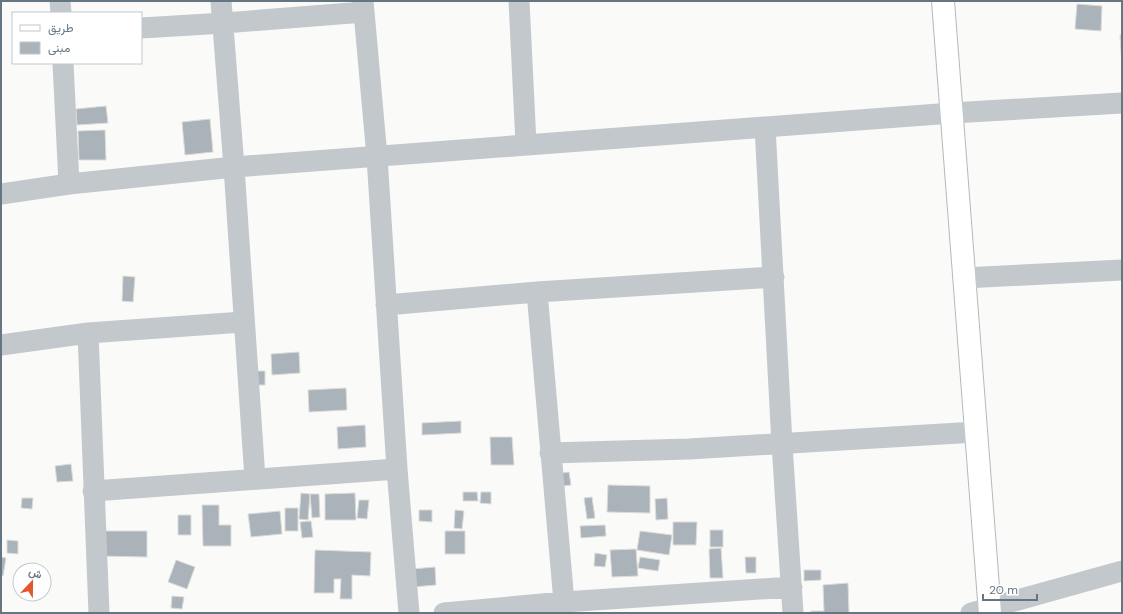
<svg xmlns="http://www.w3.org/2000/svg" width="1123" height="614" font-family="'DM Sans',Vazirmatn,sans-serif">
	<style>
		.building { fill: #aab3b9; stroke: #dcdcda }
		.lines { fill: none; stroke-linecap: round; stroke-linejoin: round }
		.secondary-casing { stroke: #b3babf; stroke-width: 24 }
		.street { stroke: #c3c8cc; stroke-width: 21 }
		.secondary { stroke: #fff; stroke-width: 22 }
	</style>
	<rect width="100%" height="100%" fill="#fafaf8"/>
	<path class="building" d="M1077,4L1102,6L1101,31L1075,29Z
		M1120,35H1122V66Z
		M106,106L108,123L77,125L76,109Z
		M210,119L213,152L185,155L182,122Z
		M105,130L106,160H79L78,131Z
		M123,276L135,277L133,302L122,301Z
		M299,352L300,373L272,375L271,354Z
		M248,371H265V385H248Z
		M346,388L347,410L309,412L308,390Z
		M461,421V433L422,435V423Z
		M365,425L366,447L338,449L337,427Z
		M490,437H512L514,465H491Z
		M71,464L73,481L57,482L55,466Z
		M569,472L571,485L555,487L554,474Z
		M608,485L650,486V513L607,512Z
		M463,492H477L478,501H463Z
		M481,492H491V504L480,503Z
		M301,493L310,494L308,520L299,519Z
		M355,493L356,520H325V494Z
		M310,494H319L320,517L312,518Z
		M592,497L595,518L587,519L584,498Z
		M22,498H33L32,509L21,508Z
		M667,498L668,519L656,520L655,499Z
		M359,500H369L367,519L357,518Z
		M202,505H219V525H231V546H203Z
		M285,508H298V531H285Z
		M419,510H432V522L419,521Z
		M455,510L464,511L462,529L454,528Z
		M280,511L282,534L251,537L248,514Z
		M178,515H191V535H178Z
		M311,521L313,537L302,538L300,522Z
		M673,522H697L696,545H673Z
		M605,525L606,536L581,538L580,526Z
		M710,530H723V547H710Z
		M99,531H147V557L99,556Z
		M445,531H465V554H445Z
		M640,531L672,535L669,555L637,550Z
		M7,540L18,541V554L7,553Z
		M721,548L723,578H710L709,549Z
		M636,549L638,576L612,577L610,550Z
		M315,550L371,552L370,576L352,575V599H340L341,579H334V593H314Z
		M595,553L607,555L605,567L594,566Z
		M1,557L6,558L3,576L1,575Z
		M640,557L660,560L658,571L638,568Z
		M745,557H756V573H746Z
		M176,560L195,567L187,589L168,582Z
		M435,567L436,585L413,587L412,569Z
		M804,570H821V580L804,581Z
		M848,583L849,613H811V611H824L823,585Z
		M172,596L184,597L182,609L171,608Z"/>
	<g class="lines">
		<defs>
			<path id="secondary" d="M943,1L990,613"/>
		</defs>
		<use href="#secondary" class="secondary-casing"/>
		<path class="street" d="M60,1L61,13
			M221,1L234,167L255,479
			M363,1L377,157L397,469L409,613
			M519,1L526,144
			M141,28L224,23L364,12
			M63,63L69,184
			M765,127L782,444L793,613
			M1,194L69,184L234,167L952,113L1122,103
			M964,278L1122,270
			M537,292L564,602
			M386,305L537,292L774,277
			M88,333L99,613
			M1,345L88,333L243,322
			M550,453L689,449L976,432
			M93,491L397,469
			M444,613L564,602L792,587
			M971,613L1122,571"/>
		<use href="#secondary" class="secondary"/>
	</g>
	<rect width="1123" height="614" fill="none" stroke="#657683" stroke-width="4"/>
	<rect x="12" y="12" width="130" height="52" fill="#ffffff" stroke="#c1c8cd"/>
	<rect x="20" y="25" width="20" height="6" fill="#ffffff" stroke="#c1c8cd"/>
	<text x="48" y="32" font-size="12" fill="#657683">طريق</text>
	<rect x="20" y="42" width="20" height="12" fill="#aab3b9" stroke="#c1c8cd"/>
	<text x="48" y="52" font-size="12" fill="#657683">مبنى</text>
	<g transform="translate(32 582) rotate(22)"><circle r="19" fill="#ffffff" stroke="#c1c8cd"/>
	<path d="M0-3L7 15L0 10L-7 15Z" fill="#e4572e"/>
	<text y="-6" font-size="11" font-weight="bold" text-anchor="middle" fill="#657683">ش</text>
	</g>
	<path d="M983 594v6h54v-6" fill="none" stroke="#657683" stroke-width="2"/>
	<text x="989" y="594" font-size="12" fill="#657683" stroke="#ffffff" stroke-width="3" paint-order="stroke">20 m</text>
</svg>
